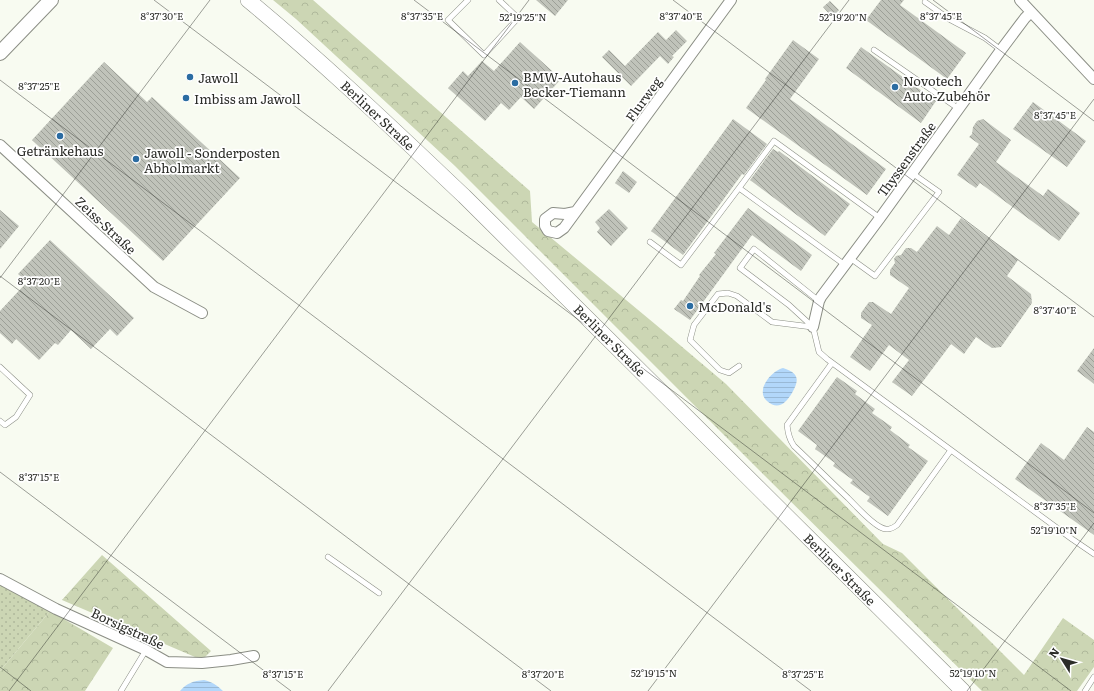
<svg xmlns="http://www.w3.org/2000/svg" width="1094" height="691" font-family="Literata,serif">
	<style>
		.grass { fill: url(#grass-dots) }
		.forest { fill: url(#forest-crowns) }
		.water { fill: url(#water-rules) }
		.building { fill: url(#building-back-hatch) }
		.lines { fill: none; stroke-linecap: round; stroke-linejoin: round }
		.lane-casing { stroke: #8b8e85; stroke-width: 6 }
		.street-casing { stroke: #8b8e85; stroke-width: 12 }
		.secondary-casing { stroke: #8b8e85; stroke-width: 16 }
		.primary-casing { stroke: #8b8e85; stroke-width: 16 }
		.lane { stroke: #fff; stroke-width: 5 }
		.street { stroke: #fff; stroke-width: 10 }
		.secondary { stroke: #fff; stroke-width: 14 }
		.primary { stroke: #fff; stroke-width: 15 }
		.ticks { fill: none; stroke: #2b2c28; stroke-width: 1; stroke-opacity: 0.45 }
		.poi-dot { fill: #2b6ca2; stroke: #fff; stroke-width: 1.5 }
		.labels { text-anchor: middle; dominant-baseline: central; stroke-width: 3.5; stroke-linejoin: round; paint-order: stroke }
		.poi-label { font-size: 13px; fill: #2b2c28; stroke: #fff; text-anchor: start }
		.street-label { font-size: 13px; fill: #2b2c28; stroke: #fff }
		.ticks-label { font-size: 10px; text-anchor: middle; fill: #2b2c28; stroke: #fff; stroke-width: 3.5; stroke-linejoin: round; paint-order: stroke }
	</style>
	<defs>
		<pattern id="grass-dots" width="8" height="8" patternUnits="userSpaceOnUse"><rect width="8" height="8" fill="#ccd6b4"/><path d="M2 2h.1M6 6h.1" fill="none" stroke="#afb89b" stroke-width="1.8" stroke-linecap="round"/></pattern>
		<pattern id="forest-crowns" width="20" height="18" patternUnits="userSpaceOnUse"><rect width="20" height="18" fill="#ccd6b4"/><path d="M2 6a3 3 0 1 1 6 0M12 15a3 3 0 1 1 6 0" fill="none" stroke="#afb89b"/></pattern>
		<pattern id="water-rules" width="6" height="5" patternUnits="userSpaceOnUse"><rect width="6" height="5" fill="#b2d7fa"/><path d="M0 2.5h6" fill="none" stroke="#99b9d6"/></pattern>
		<pattern id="building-back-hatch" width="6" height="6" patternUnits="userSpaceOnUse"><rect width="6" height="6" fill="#c0c3ba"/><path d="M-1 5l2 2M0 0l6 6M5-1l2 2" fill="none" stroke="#9c9f97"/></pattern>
	</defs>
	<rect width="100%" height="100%" fill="#f8fbf1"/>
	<path class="grass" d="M0,585L50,611L0,671Z"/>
	<path class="forest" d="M273,0H313L530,191L532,222L655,324L726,384L883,544L902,553L1024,675L1063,618L1094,640V667L1077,691H982L764,475L455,166L296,19Z
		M102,555L211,651L202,660L62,600Z
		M50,611L113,648L85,691H0V671Z"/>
	<path class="water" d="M783,368C800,373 799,381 792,393C786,403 778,411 767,401C755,391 771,371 783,368Z
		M204,680C212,682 217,685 223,691H180C187,683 193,681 204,680Z"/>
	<path class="building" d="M536,0H568L555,16Z
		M881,0H904L900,5L966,53L947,79L866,20Z
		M830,1L839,10L832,17L823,7Z
		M676,30L687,41L672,56L674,57L668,64L660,56L631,86L602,57L609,50L625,66L658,32L666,40Z
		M793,40L819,59L790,99L886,169L867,195L746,108L766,80L765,79Z
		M520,42L561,79L534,109L521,97L509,110L501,103L485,121L448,88L463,71L468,76L482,61L494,71Z
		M861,47L936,101L921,123L846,68Z
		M104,62L147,102L152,97L240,178L163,261L32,140Z
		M1033,102L1086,141L1067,167L1013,129Z
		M733,119L767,144L744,175L742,174L683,255L651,231Z
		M983,119L1011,140L996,162L1043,196L1048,189L1080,213L1059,241L980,183L976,188L957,175L979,144L969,137L972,134L973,127L977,121Z
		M773,149L778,152L779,151L850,204L825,236L750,180Z
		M623,171L637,182L629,193L615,183Z
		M748,208L812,255L801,271L752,235L690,320L674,309L681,300L683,301L700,276L699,275L716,254L714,253Z
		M609,209L628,228L611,246L597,232L600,228L595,222Z
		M0,210L19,226L0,249Z
		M961,218L1018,260L1007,276L1031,294L1032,303L1001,347L992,348L976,337L964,354L951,344L912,396L892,382L909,360L889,345L870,371L850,357L872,325L861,318V313L869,302H873L891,314L909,288L890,275V270L895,263L894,259L896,256L901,255L906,248H911L917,252L937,226L949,235Z
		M50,240L134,318L117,336L110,329L91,349L71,330L58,345L55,343L39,360L16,339L12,344L0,333V311L27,282L18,274Z
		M1094,348V384L1077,371Z
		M837,377L857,391L855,394L875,409L872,413L892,427L890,430L910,445L908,447L928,461L888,516L867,501L870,497L850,483L853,480L833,466L835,463L815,449L817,445L798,431Z
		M1087,427L1094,432V535L1015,479L1041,443L1064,460Z"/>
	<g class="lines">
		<defs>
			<path id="lane" d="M468,0L448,20L484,55L518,18L499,0
				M925,2L949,19L985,38L1001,50
				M874,50L959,109
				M650,242L681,265L739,188
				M850,258L875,276L939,192L912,173
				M845,265L739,188L774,141L880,218
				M819,301L754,249L740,268L789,305L813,327L819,352L827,359L1072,539L1094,554
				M832,363L787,425C788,433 789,439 794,446C812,463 830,481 848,498C857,507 869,521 880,527C887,531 892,529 897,525L951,450
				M739,366L729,373L720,370L690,340L694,325L718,294L728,293L737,296L772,322L812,327
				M0,367L30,395L16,417L5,425L0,421
				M328,557L379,593
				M121,691L146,650
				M1085,691L1094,677"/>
			<path id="street" d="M1020,0L1094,79
				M0,145L154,287L202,313
				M575,212L565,214L553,213L545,219V226L548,231L557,233L564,228L731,0
				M813,327L819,301L821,297L880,218L1001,50L1025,18L1031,12
				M0,579L56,609L146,650L167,662L202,663L231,660L254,656"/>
			<path id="secondary" d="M0,53L51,0"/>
			<path id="primary" d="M248,0C323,62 393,129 464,196L963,691"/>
		</defs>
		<use href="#lane" class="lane-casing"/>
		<use href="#street" class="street-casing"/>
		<use href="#secondary" class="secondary-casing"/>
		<use href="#primary" class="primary-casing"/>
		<use href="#lane" class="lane"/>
		<use href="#street" class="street"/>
		<use href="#secondary" class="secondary"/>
		<use href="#primary" class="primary"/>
	</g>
	<path class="ticks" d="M154,0L1071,691M414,0L1094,513M673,0L1094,317M933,0L1094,121M0,80L811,691M0,276L551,691M0,278L210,0M0,472L291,691M0,667L31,691M9,691L529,0M328,691L849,0M648,691L1094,99M967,691L1094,523"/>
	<g class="poi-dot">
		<circle cx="190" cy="77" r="4"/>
		<circle cx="515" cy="83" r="4"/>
		<circle cx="895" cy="87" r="4"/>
		<circle cx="186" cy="98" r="4"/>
		<circle cx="60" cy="136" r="4"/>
		<circle cx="136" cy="159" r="4"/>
		<circle cx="690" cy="306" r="4"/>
	</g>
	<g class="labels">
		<g class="poi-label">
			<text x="523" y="76">BMW-Autohaus<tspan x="523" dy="15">Becker-Tiemann</tspan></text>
			<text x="198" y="77">Jawoll</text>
			<text x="903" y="80">Novotech<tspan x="903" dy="15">Auto-Zubehör</tspan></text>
			<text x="194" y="98">Imbiss am Jawoll</text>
			<text x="60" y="150" text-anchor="middle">Getränkehaus</text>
			<text x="144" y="152">Jawoll - Sonderposten<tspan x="144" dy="15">Abholmarkt</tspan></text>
			<text x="698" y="306">McDonald's</text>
		</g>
		<g class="street-label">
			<text transform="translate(643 99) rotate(-54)">Flurweg</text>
			<text transform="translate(378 115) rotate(43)">Berliner Straße</text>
			<text transform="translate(906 159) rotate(-54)">Thyssenstraße</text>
			<text transform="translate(106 225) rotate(43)">Zeiss-Straße</text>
			<text transform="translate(610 340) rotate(45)">Berliner Straße</text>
			<text transform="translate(840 569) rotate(45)">Berliner Straße</text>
			<text transform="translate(128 628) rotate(25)">Borsigstraße</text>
		</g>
	</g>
	<g class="ticks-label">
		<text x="162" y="20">8°37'30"E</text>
		<text x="422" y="20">8°37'35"E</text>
		<text x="681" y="20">8°37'40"E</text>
		<text x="941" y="20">8°37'45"E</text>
		<text x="523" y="21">52°19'25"N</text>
		<text x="843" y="21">52°19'20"N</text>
		<text x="39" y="90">8°37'25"E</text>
		<text x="1055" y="119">8°37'45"E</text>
		<text x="39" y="285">8°37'20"E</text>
		<text x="1055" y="314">8°37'40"E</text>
		<text x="39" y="481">8°37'15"E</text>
		<text x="1055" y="510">8°37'35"E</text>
		<text x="1054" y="534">52°19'10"N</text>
		<text x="654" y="677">52°19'15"N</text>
		<text x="973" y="677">52°19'10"N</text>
		<text x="283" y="678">8°37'15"E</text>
		<text x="543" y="678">8°37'20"E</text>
		<text x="803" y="678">8°37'25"E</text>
	</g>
	<g transform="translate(1062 659) rotate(307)" stroke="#ffffff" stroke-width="3" paint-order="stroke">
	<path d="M0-3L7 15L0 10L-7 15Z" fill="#2b2c28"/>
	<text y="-6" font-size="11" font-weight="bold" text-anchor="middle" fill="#2b2c28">N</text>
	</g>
</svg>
